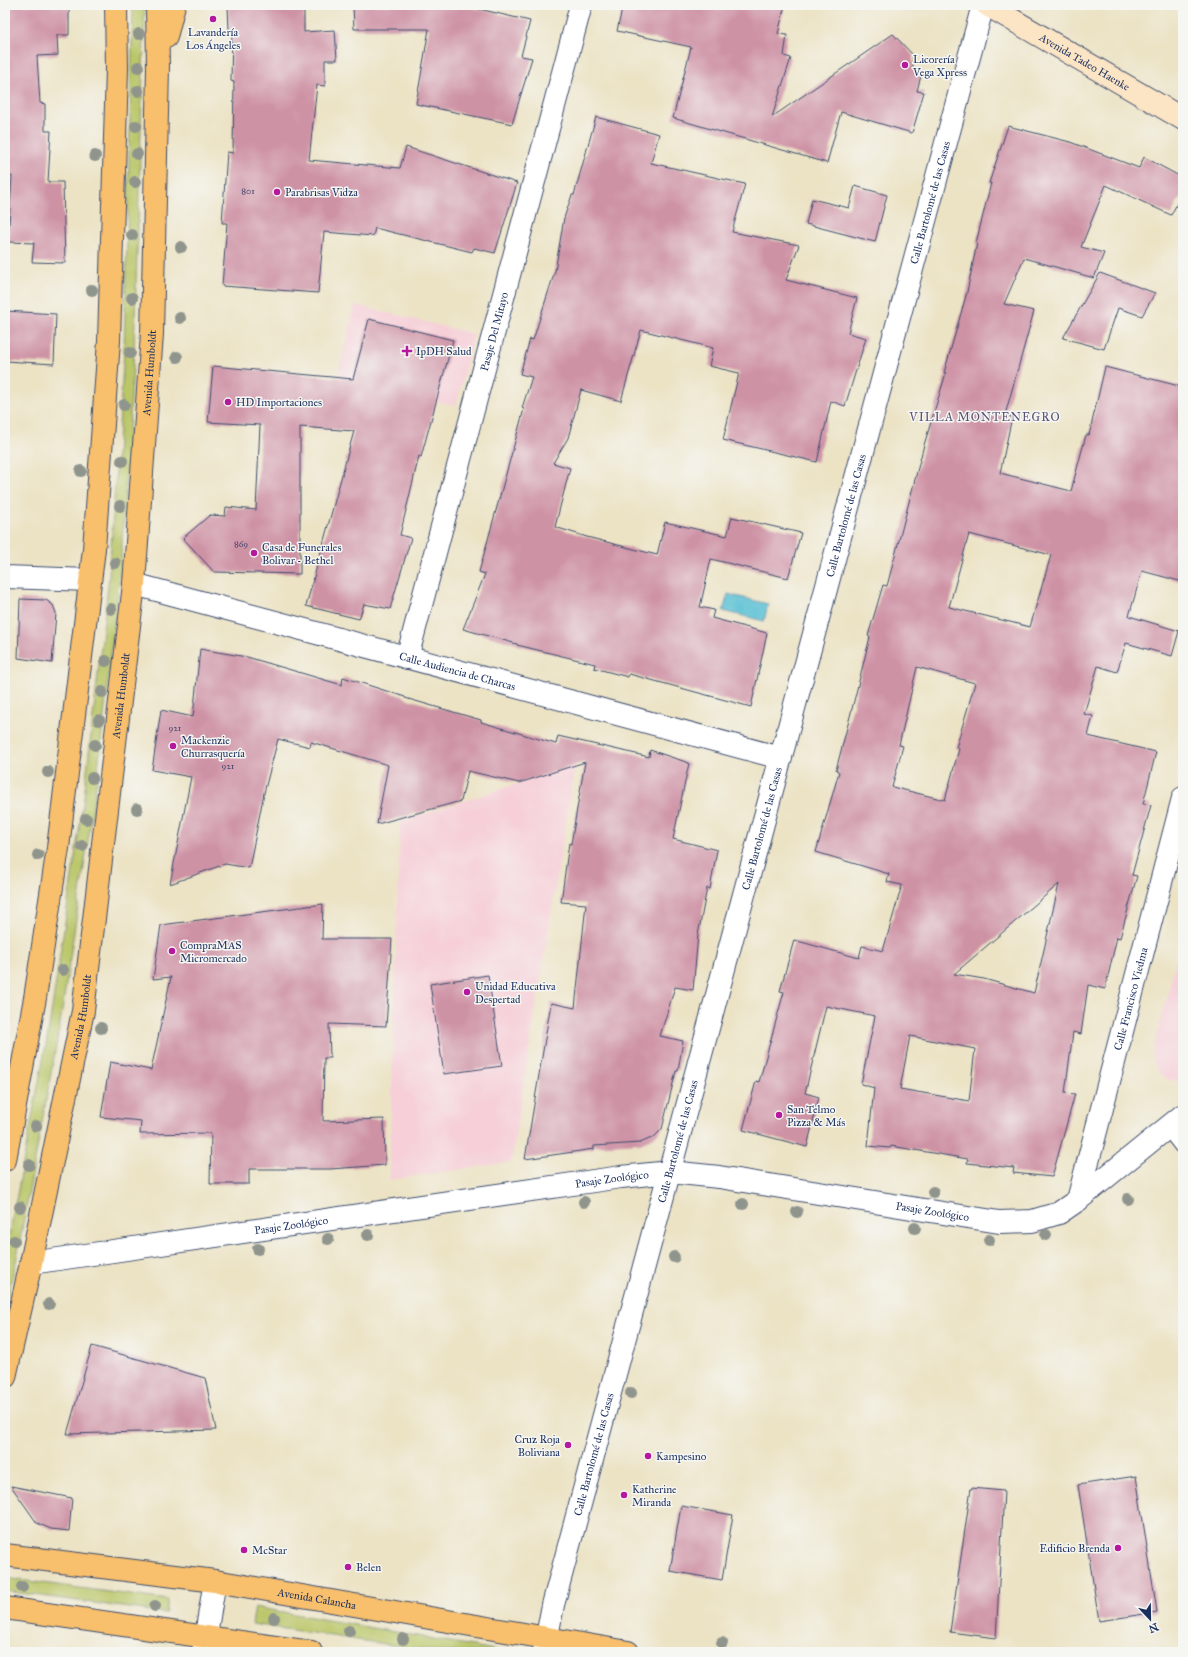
<svg xmlns="http://www.w3.org/2000/svg" width="1188" height="1657" font-family="'IM FELL Great Primer',serif">
	<style>
		.built { fill: #f6cfd8 }
		.green { fill: #bac668; stroke: #6a7a63 }
		.water { fill: #56bfd3; stroke: #387798 }
		.building { fill: #ce92a5; fill-rule: evenodd }
		.lines { fill: none; stroke-linecap: round; stroke-linejoin: round }
		.lane-casing { stroke: #3a4a6d; stroke-width: 20 }
		.street-casing { stroke: #3a4a6d; stroke-width: 24 }
		.secondary-casing { stroke: #3a4a6d; stroke-width: 24 }
		.primary-casing { stroke: #3a4a6d; stroke-width: 24 }
		.lane { stroke: #fff; stroke-width: 18 }
		.street { stroke: #fff; stroke-width: 22 }
		.secondary { stroke: #fce5c4; stroke-width: 22 }
		.primary { stroke: #f8bf6c; stroke-width: 22 }
		.tree { fill: #8f958d }
		.poi-dot { fill: #b5179e; stroke: #f6f6f2; stroke-width: 1.5 }
		.labels { text-anchor: middle; dominant-baseline: central; stroke-width: 3; stroke-linejoin: round; paint-order: stroke }
		.number-label { font-size: 9px; fill: #484870 }
		.poi-label { font-size: 11px; fill: #1b2f5e; stroke: #f6f6f2; text-anchor: start }
		.street-label { font-size: 11px; fill: #1b2f5e; stroke: #f6f6f2 }
		.neighbourhood-label { font-size: 12px; letter-spacing: 1px; fill: #5a5277; stroke: #f6f6f2 }
	</style>
	<rect width="100%" height="100%" fill="#f6f6f2"/>
	<filter id="ink" filterUnits="userSpaceOnUse"><feTurbulence type="fractalNoise" baseFrequency=".025" numOctaves="2"/><feDisplacementMap in="SourceGraphic" scale="8" xChannelSelector="R" yChannelSelector="G"/><feConvolveMatrix kernelMatrix="1 2 1 2 8 2 1 2 1" color-interpolation-filters="sRGB"/></filter>
	<filter id="wash" filterUnits="userSpaceOnUse"><feTurbulence type="fractalNoise" baseFrequency=".012" numOctaves="4" result="noise"/><feDisplacementMap in="SourceGraphic" scale="16" xChannelSelector="R" yChannelSelector="G"/><feGaussianBlur stdDeviation="0.9" result="paint"/><feColorMatrix in="noise" values="0 0 0 0 0 0 0 0 0 0 0 0 0 0 0 0 0 1.4 0 .05"/><feComposite in="paint" operator="in"/></filter>
	<g filter="url(#wash)">
		<rect width="100%" height="100%" fill="#ece3c5"/>
		<path class="built" d="M355,305L474,334L456,406L337,378Z
			M575,765L511,1162L389,1180L400,822Z
			M1183,934V1080L1179,1081L1169,1080L1160,1075L1155,1065L1152,1054Z"/>
		<path class="green" d="M133,5H145L134,349L120,576L95,795L59,1030L16,1262L5,1307V1257L48,1034L84,797L109,577L124,351Z
			M5,1578L168,1600L166,1613L5,1591Z
			M255,1607L495,1650V1652H438L252,1624Z"/>
		<path class="water" d="M728,594L768,604L764,621L723,611Z"/>
		<g id="blocks">
			<path class="building" d="M5,5H69V35H57L58,55L37,56L40,103L45,104V131H51L48,182H63L65,263L32,262L34,243L8,242L12,176H5Z
				M228,5H304V32L335,30L337,60H325V86L317,85L309,160L400,168L406,147L517,183L495,253L474,248L472,252L375,228L373,236L324,232L318,293L222,286L227,223H222L227,152L233,153L234,82L231,81L232,30H229Z
				M353,5H462L530,21L521,56L532,58L512,124L416,104L429,29H354Z
				M623,5H785L778,34L787,35L784,56L791,58L772,117L893,34L913,55V70L922,72L917,91L924,92L912,133L841,112L827,163L673,118L691,47L617,31Z
				M596,117L659,134L651,163L745,184L732,232L799,245L786,280L857,298L848,333L866,338L845,406L831,401L817,462L723,440L739,373L709,366L713,348L641,330L621,401L581,390L568,438L553,463L570,468L555,527L587,537L657,555L665,522L727,536L732,517L801,533L788,578L711,559L700,607L714,610L712,618L767,633L751,707L629,674L628,677L594,668L595,664L517,645V644L463,629L485,574L479,572L524,409L522,408L532,377L520,374L530,339L533,340L555,271L564,218L572,195H574Z
				M1008,126L1070,142L1139,168L1144,157L1183,178V192L1171,215L1106,185L1081,247L1104,253L1094,278L1024,258L1004,304L1034,311L1005,415L1012,417L1000,473L1071,491L1086,435H1089L1105,367L1183,387V582L1142,571L1129,616L1179,631L1172,656L1126,643L1117,672L1098,666L1084,714L1093,716L1088,736L1156,752L1143,804L1151,805L1132,875L1137,876L1120,938L1117,937L1105,989L1088,985L1081,1034L1073,1032L1065,1093L1075,1094L1052,1177L1013,1173L1014,1168L967,1163L968,1159L891,1146L890,1148L868,1146L874,1088L861,1084L875,1016L826,1006L805,1093L819,1097L807,1147L743,1130L756,1081L759,1082L784,992L780,991L794,940L859,958L862,946L883,951L902,885L887,882L889,874L816,852L839,772L836,770L853,705L870,637L868,636L883,585L887,586L924,445L946,373H944L967,292L977,243H976L991,183H989ZM969,534L1051,555L1030,627L949,607ZM917,667L975,683L956,748L959,749L945,800L892,787L903,746L899,745ZM1059,884L1034,993L984,979L954,974ZM910,1036L975,1049L969,1101L900,1089Z
				M855,186L887,195L875,242L806,224L812,199L849,208Z
				M1100,273L1155,293L1142,316L1118,308L1104,349L1063,338Z
				M5,311L56,314L54,364L5,361Z
				M369,319L453,340L421,457L419,456L400,535L411,538L390,609L364,604L359,619L306,606L354,431L300,427V574L214,572L183,538L210,515L225,516L226,507L256,510L260,425L208,422L213,366L353,379Z
				M20,599L46,600L53,605L56,613L52,663L18,658Z
				M200,649L247,657L342,685L343,677L405,697V698L481,720V722L556,744L558,736L649,757L650,750L689,763L673,839L717,850L710,889L707,888L698,935L693,990L675,987L660,1036L683,1041L678,1071H676L662,1129L654,1137L640,1143L594,1146V1149L525,1159L551,1003L575,1008L586,904L561,902L569,843L571,844L585,762L519,783L468,771L461,801L377,824L388,765L311,742L310,747L278,739L264,793L249,868L225,864L170,884L191,777L152,770L161,710L193,717Z
				M323,904L322,939H392L386,1026L329,1024L330,1058H324L323,1121L384,1119L385,1165L330,1169H249V1184H210L211,1133L140,1134L141,1121L101,1117L110,1062L151,1070L171,977L153,979L161,925Z
				M488,975L502,1066L444,1074L430,984Z
				M92,1346L205,1378L216,1430L67,1434Z
				M1136,1476L1157,1612L1099,1621L1078,1485Z
				M11,1486L72,1498L69,1531L51,1529L37,1523Z
				M971,1488L1004,1491L996,1638L950,1632Z
				M681,1506L733,1515L722,1580L670,1571Z"/>
		</g>
	</g>
	<g filter="url(#ink)">
		<use href="#blocks" fill-opacity="0" stroke="#3a4a6d" stroke-width="1"/>
		<g class="lines">
			<defs>
				<path id="lane" d="M1169,1127L1183,1145"/>
				<g id="street">
					<path d="M5,577L90,580"/>
					<path id="s1" d="M134,584L781,758"/>
					<path id="s2" d="M407,658L581,5"/>
					<path id="s3" d="M1078,1200L1183,798"/>
					<path id="s4" d="M31,1263L621,1177L670,1172L719,1177L999,1222L1032,1221L1059,1213L1078,1200L1183,1115"/>
					<path d="M203,1652L215,1581"/>
					<path id="s5" d="M544,1652L553,1605L983,5"/>
				</g>
				<g id="secondary">
					<path id="s6" d="M987,5L1183,119"/>
				</g>
				<g id="primary">
					<path d="M166,37L174,5"/>
					<path d="M5,1160L35,998L58,848L94,549L109,341L117,69L116,5"/>
					<path id="s7" d="M5,1377L31,1263L83,1011L134,584L152,334L158,68L157,5"/>
					<path id="s8" d="M5,1555L215,1581L628,1652"/>
					<path d="M5,1608L311,1652"/>
				</g>
			</defs>
			<use href="#lane" class="lane-casing"/>
			<use href="#street" class="street-casing"/>
			<use href="#secondary" class="secondary-casing"/>
			<use href="#primary" class="primary-casing"/>
			<use href="#lane" class="lane"/>
			<use href="#street" class="street"/>
			<use href="#secondary" class="secondary"/>
			<use href="#primary" class="primary"/>
		</g>
		<g class="tree">
			<circle cx="139" cy="34" r="6"/>
			<circle cx="138" cy="67" r="6"/>
			<circle cx="138" cy="91" r="6"/>
			<circle cx="136" cy="126" r="6"/>
			<circle cx="137" cy="154" r="6"/>
			<circle cx="95" cy="156" r="6"/>
			<circle cx="135" cy="182" r="6"/>
			<circle cx="132" cy="235" r="6"/>
			<circle cx="181" cy="247" r="6"/>
			<circle cx="92" cy="290" r="6"/>
			<circle cx="132" cy="298" r="6"/>
			<circle cx="180" cy="318" r="6"/>
			<circle cx="130" cy="353" r="6"/>
			<circle cx="177" cy="357" r="6"/>
			<circle cx="124" cy="405" r="6"/>
			<circle cx="122" cy="461" r="6"/>
			<circle cx="81" cy="471" r="6"/>
			<circle cx="120" cy="506" r="6"/>
			<circle cx="115" cy="563" r="6"/>
			<circle cx="111" cy="609" r="6"/>
			<circle cx="106" cy="661" r="6"/>
			<circle cx="102" cy="692" r="6"/>
			<circle cx="99" cy="720" r="6"/>
			<circle cx="95" cy="745" r="6"/>
			<circle cx="48" cy="772" r="6"/>
			<circle cx="92" cy="778" r="6"/>
			<circle cx="137" cy="809" r="6"/>
			<circle cx="86" cy="819" r="6"/>
			<circle cx="82" cy="846" r="6"/>
			<circle cx="38" cy="855" r="6"/>
			<circle cx="63" cy="970" r="6"/>
			<circle cx="101" cy="1028" r="6"/>
			<circle cx="36" cy="1126" r="6"/>
			<circle cx="29" cy="1165" r="6"/>
			<circle cx="933" cy="1192" r="6"/>
			<circle cx="1128" cy="1199" r="6"/>
			<circle cx="584" cy="1202" r="6"/>
			<circle cx="743" cy="1204" r="6"/>
			<circle cx="20" cy="1207" r="6"/>
			<circle cx="797" cy="1212" r="6"/>
			<circle cx="915" cy="1228" r="6"/>
			<circle cx="368" cy="1235" r="6"/>
			<circle cx="1046" cy="1235" r="6"/>
			<circle cx="328" cy="1239" r="6"/>
			<circle cx="989" cy="1240" r="6"/>
			<circle cx="14" cy="1241" r="6"/>
			<circle cx="258" cy="1249" r="6"/>
			<circle cx="674" cy="1257" r="6"/>
			<circle cx="49" cy="1304" r="6"/>
			<circle cx="631" cy="1393" r="6"/>
			<circle cx="22" cy="1587" r="6"/>
			<circle cx="155" cy="1606" r="6"/>
			<circle cx="274" cy="1618" r="6"/>
			<circle cx="349" cy="1631" r="6"/>
			<circle cx="403" cy="1639" r="6"/>
			<circle cx="722" cy="1643" r="6"/>
		</g>
	</g>
	<g class="poi-dot">
		<circle cx="213" cy="19" r="4"/>
		<circle cx="905" cy="65" r="4"/>
		<circle cx="277" cy="192" r="4"/>
		<path d="M405 345h4v4h4v4h-4v4h-4v-4h-4v-4h4z"/>
		<circle cx="228" cy="402" r="4"/>
		<circle cx="254" cy="553" r="4"/>
		<circle cx="173" cy="746" r="4"/>
		<circle cx="172" cy="951" r="4"/>
		<circle cx="467" cy="992" r="4"/>
		<circle cx="779" cy="1115" r="4"/>
		<circle cx="568" cy="1445" r="4"/>
		<circle cx="648" cy="1456" r="4"/>
		<circle cx="624" cy="1495" r="4"/>
		<circle cx="1118" cy="1548" r="4"/>
		<circle cx="244" cy="1550" r="4"/>
		<circle cx="348" cy="1567" r="4"/>
	</g>
	<g class="labels">
		<g class="number-label">
			<text x="248" y="190">801</text>
			<text x="241" y="543">869</text>
			<text x="175" y="727">921</text>
			<text x="228" y="765">921</text>
		</g>
		<g class="poi-label">
			<text x="213" y="32" text-anchor="middle">Lavandería<tspan x="213" dy="13">Los Ángeles</tspan></text>
			<text x="913" y="59">Licorería<tspan x="913" dy="13">Vega Xpress</tspan></text>
			<text x="285" y="192">Parabrisas Vidza</text>
			<text x="416" y="351">IpDH Salud</text>
			<text x="236" y="402">HD Importaciones</text>
			<text x="262" y="547">Casa de Funerales<tspan x="262" dy="13">Bolivar - Bethel</tspan></text>
			<text x="181" y="740">Mackenzie<tspan x="181" dy="13">Churrasquería</tspan></text>
			<text x="180" y="945">CompraMAS<tspan x="180" dy="13">Micromercado</tspan></text>
			<text x="475" y="986">Unidad Educativa<tspan x="475" dy="13">Despertad</tspan></text>
			<text x="787" y="1109">San Telmo<tspan x="787" dy="13">Pizza &amp; Más</tspan></text>
			<text x="560" y="1439" text-anchor="end">Cruz Roja<tspan x="560" dy="13">Boliviana</tspan></text>
			<text x="656" y="1456">Kampesino</text>
			<text x="632" y="1489">Katherine<tspan x="632" dy="13">Miranda</tspan></text>
			<text x="1110" y="1548" text-anchor="end">Edificio Brenda</text>
			<text x="252" y="1550">McStar</text>
			<text x="356" y="1567">Belen</text>
		</g>
		<g class="street-label">
			<text stroke="none"><textPath href="#s6" startOffset="113">Avenida Tadeo Haenke</textPath></text>
			<text stroke="none"><textPath href="#s5" startOffset="1500">Calle Bartolomé de las Casas</textPath></text>
			<text stroke="none"><textPath href="#s2" startOffset="338">Pasaje Del Mitayo</textPath></text>
			<text stroke="none"><textPath href="#s7" startOffset="1016">Avenida Humboldt</textPath></text>
			<text stroke="none"><textPath href="#s5" startOffset="1176">Calle Bartolomé de las Casas</textPath></text>
			<text stroke="none"><textPath href="#s1" startOffset="335">Calle Audiencia de Charcas</textPath></text>
			<text stroke="none"><textPath href="#s7" startOffset="692">Avenida Humboldt</textPath></text>
			<text stroke="none"><textPath href="#s5" startOffset="852">Calle Bartolomé de las Casas</textPath></text>
			<text stroke="none"><textPath href="#s3" startOffset="208">Calle Francisco Viedma</textPath></text>
			<text stroke="none"><textPath href="#s7" startOffset="368">Avenida Humboldt</textPath></text>
			<text stroke="none"><textPath href="#s5" startOffset="528">Calle Bartolomé de las Casas</textPath></text>
			<text stroke="none"><textPath href="#s4" startOffset="587">Pasaje Zoológico</textPath></text>
			<text stroke="none"><textPath href="#s4" startOffset="911">Pasaje Zoológico</textPath></text>
			<text stroke="none"><textPath href="#s4" startOffset="263">Pasaje Zoológico</textPath></text>
			<text stroke="none"><textPath href="#s5" startOffset="204">Calle Bartolomé de las Casas</textPath></text>
			<text stroke="none"><textPath href="#s8" startOffset="315">Avenida Calancha</textPath></text>
		</g>
		<g class="neighbourhood-label">
			<text x="985" y="417">VILLA MONTENEGRO</text>
		</g>
	</g>
	<rect width="1188" height="1657" fill="none" stroke="#f6f6f2" stroke-width="20"/>
	<g transform="translate(1150 1619) rotate(158)" stroke="#f6f6f2" stroke-width="3" paint-order="stroke">
	<path d="M0-3L7 15L0 10L-7 15Z" fill="#1b2f5e"/>
	<text y="-6" font-size="11" font-weight="bold" text-anchor="middle" fill="#1b2f5e">N</text>
	</g>
</svg>
